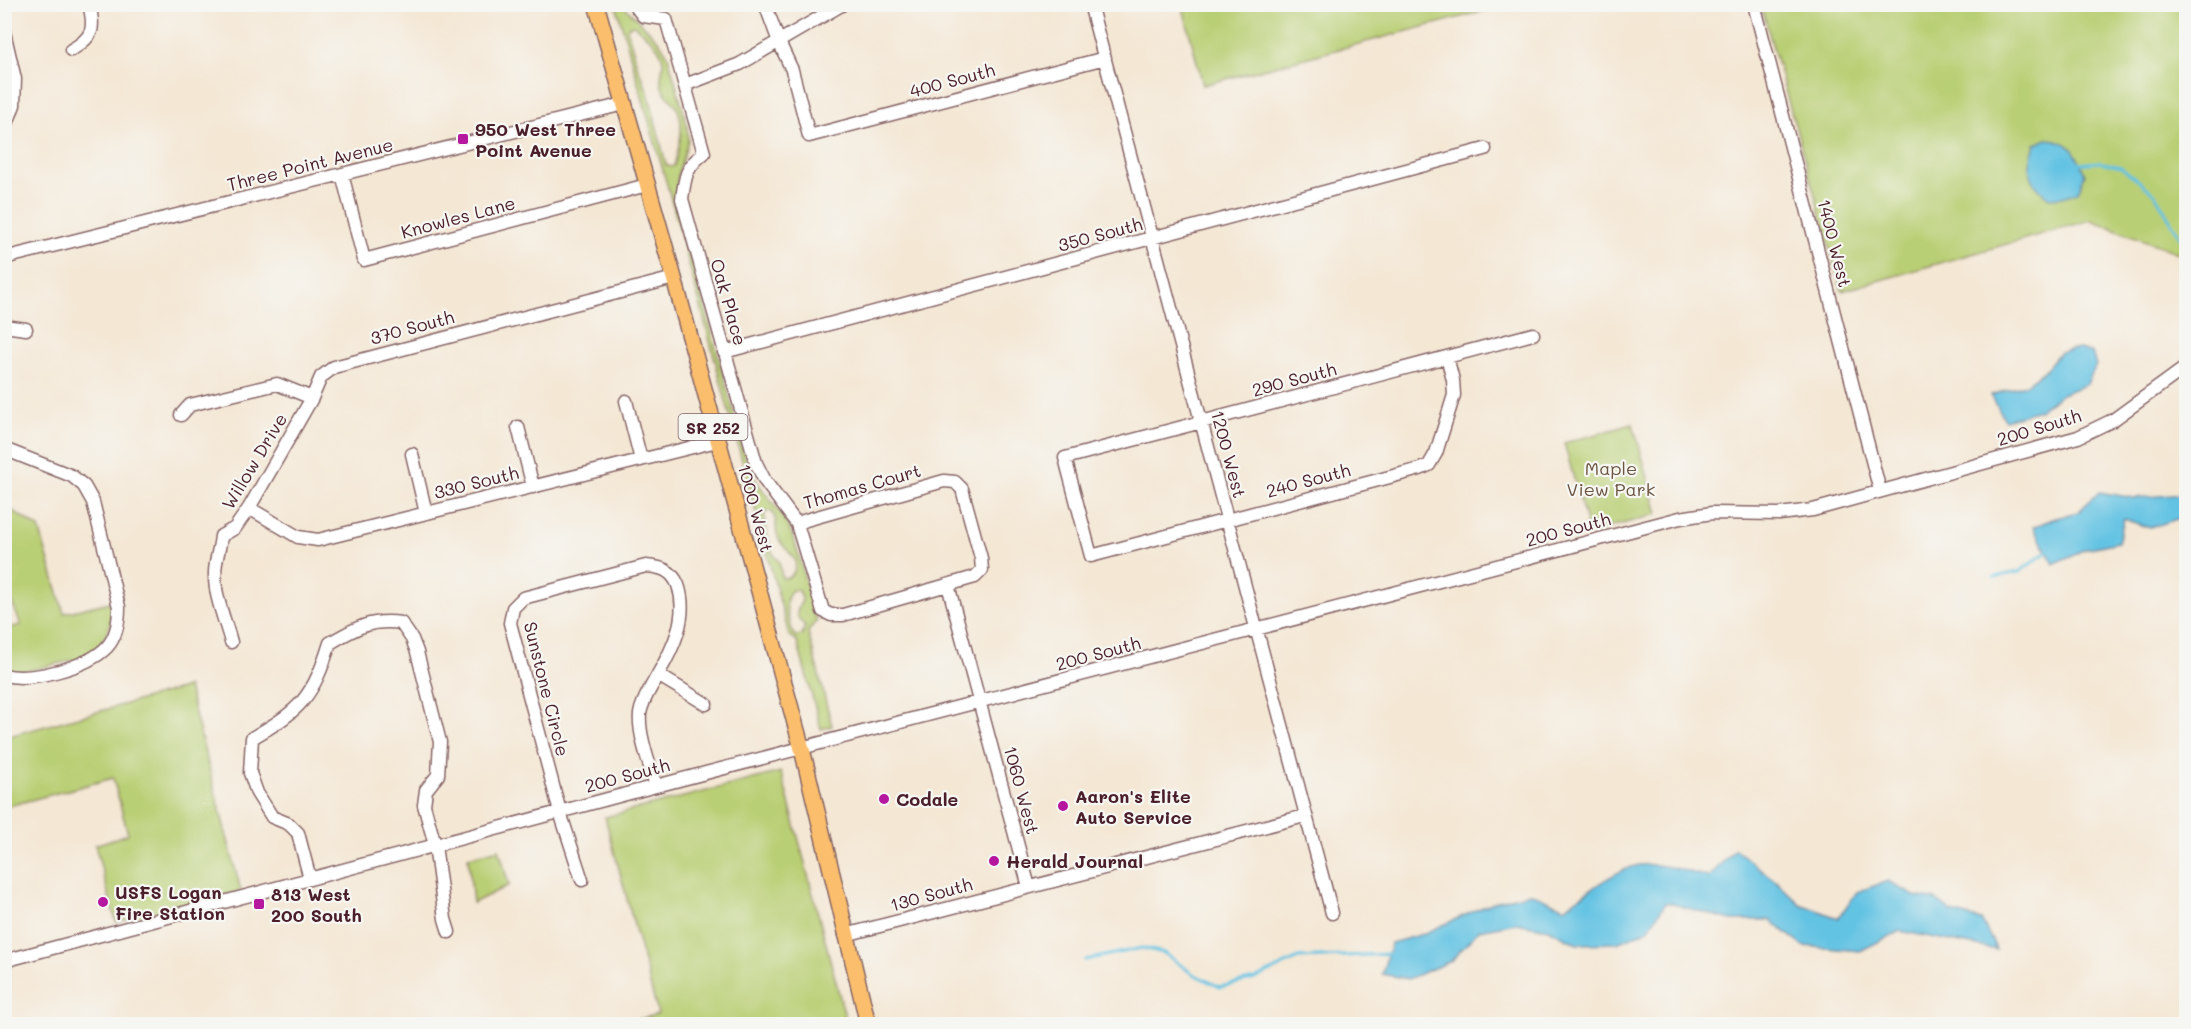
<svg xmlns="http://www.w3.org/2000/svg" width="2191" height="1029" font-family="Mali,sans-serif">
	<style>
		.green { fill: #b9cf74; stroke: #827750; stroke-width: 1.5; fill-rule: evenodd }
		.water { fill: #64c3e3; stroke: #577187; stroke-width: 1.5 }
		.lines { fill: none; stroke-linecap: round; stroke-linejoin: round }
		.stream { stroke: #64c3e3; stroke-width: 3 }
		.minor-casing { stroke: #866566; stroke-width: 15 }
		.major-casing { stroke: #866566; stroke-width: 18 }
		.minor { stroke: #fff; stroke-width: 12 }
		.major { stroke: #fabe6d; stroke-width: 15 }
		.poi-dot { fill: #b5179e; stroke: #f6f6f2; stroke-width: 2 }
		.labels { text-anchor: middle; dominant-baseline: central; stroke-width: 4.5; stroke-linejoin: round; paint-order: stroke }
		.shield { fill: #f6f6f2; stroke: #7e6067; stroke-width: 1.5 }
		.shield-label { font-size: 16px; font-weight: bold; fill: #4a1f2b }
		.street-label { font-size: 18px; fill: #4a1f2b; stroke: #f6f6f2 }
		.poi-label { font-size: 18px; font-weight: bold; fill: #4a1f2b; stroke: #f6f6f2; text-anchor: start }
		.park-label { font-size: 18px; fill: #6b5441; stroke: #f6f6f2 }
	</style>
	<rect width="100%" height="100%" fill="#f6f6f2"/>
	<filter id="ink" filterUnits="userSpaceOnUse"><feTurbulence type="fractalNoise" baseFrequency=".0167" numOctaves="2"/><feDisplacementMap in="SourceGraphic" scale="12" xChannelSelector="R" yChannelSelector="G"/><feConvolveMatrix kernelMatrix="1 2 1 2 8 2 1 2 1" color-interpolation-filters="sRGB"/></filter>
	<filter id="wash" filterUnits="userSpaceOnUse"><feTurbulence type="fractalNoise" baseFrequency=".008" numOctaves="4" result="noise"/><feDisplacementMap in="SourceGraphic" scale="24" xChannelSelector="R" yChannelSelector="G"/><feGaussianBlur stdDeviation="1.35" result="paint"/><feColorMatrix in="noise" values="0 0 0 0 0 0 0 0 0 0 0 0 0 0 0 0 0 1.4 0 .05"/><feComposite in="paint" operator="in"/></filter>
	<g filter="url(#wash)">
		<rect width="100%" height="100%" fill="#f4e7d4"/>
		<path class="green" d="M1182,4H1507V5L1203,85Z
			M616,5H623L659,41L668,56L687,124L688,141L678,174L676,192L679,211L749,469C759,487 773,502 784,519C798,540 806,588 813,613L817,620L808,632L832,726L821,729L797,641L789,635L681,234ZM634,25C645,35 664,47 663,65C662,73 659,79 662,87C665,95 672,100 676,106C686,124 679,148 674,166L671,167L666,165L648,92L638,68L627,29L629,26ZM767,511H771C780,523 773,525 778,537C782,550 803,557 793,573C790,578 788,578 782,578L779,561L773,554L769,546L764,515ZM792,590H798C807,602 798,603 797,613C797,618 802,623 805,626L802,635L795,636L793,633C789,619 781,602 792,590Z
			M1761,5H2186V256L2091,220L1842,291Z
			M1633,424L1658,514L1589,533L1564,443Z
			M5,506L39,528L64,613L110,602C115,623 104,648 83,657C75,660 65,662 56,664C38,669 23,673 5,670L4,629L21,625L5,585Z
			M188,687L241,891L116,922L95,845L128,834L113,778L5,807V737Z
			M781,772L847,1024H621L658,1014L605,817Z
			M499,849L509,885L473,903L468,857Z"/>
		<path class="water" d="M2047,139C2072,140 2076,153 2085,174L2078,192L2063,197L2049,198C2025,179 2027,172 2035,144Z
			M2080,349L2092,353L2096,365L2087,384L2062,394L2039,410L2005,420L1991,395L2025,385L2044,371L2060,352Z
			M2099,492L2134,498L2185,494L2186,516L2150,528L2124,519L2118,542L2085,549L2054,564L2033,527L2053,519L2078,512Z
			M1735,849L1777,882L1800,904L1838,918L1857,892L1888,881L1914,896L1936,900L1952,912L1981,920L1997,950L1900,931L1860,951L1803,946L1770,920H1731L1666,902L1648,930L1617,943L1577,944L1549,929L1516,923L1479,930L1451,961L1408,979L1382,974L1391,943L1423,934L1494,902L1531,893L1565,908C1584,894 1616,869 1639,865C1660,862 1688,872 1709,877Z"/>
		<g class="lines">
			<path class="stream" d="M2077,164L2099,162L2121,167L2155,194L2183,242L2186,243
				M1994,577L2019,572L2048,551
				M1085,960L1142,948L1164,953L1193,974L1220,987L1255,979L1298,958L1389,954"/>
		</g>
	</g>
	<g filter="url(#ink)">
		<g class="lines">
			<defs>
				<path id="minor" d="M634,4L643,16L666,19L704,153C686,167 685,176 682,199L756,463L765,481L797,524
					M765,4L779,42L792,70L809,136L1105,58
					M1090,4L1332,913
					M1754,4L1880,491
					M4,32L15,79L14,105L4,132
					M71,50C94,37 95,28 89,4
					M685,85L740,64L843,4
					M342,174L364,260L647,185
					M4,258L624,104
					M4,326L26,329
					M724,352L1485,149
					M1447,357L1453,380L1454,395L1436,453L1429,465L1420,469L1091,556L1065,458C1221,418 1377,375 1533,334
					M626,401L641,460
					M181,415L190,405L277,384L312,398L321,377L334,367L674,278
					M518,427L533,487
					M4,449L72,476L84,486L93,502L119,607C119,621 117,636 107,647C88,667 31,682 4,675
					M412,454L426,513
					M944,481L955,482L962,489L981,558L982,570L975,577L843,615H831L823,611L797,524L806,520Z
					M249,508L298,537L318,540L717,441
					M948,585L1029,887
					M231,642C225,620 214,595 215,573C215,561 220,548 221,536L235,528L249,508L312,398
					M658,675L706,704
					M310,879L298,833L289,824L272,817L257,793L250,773L252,738C301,710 313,697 330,643C355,628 371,619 401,623L412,639L417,652L440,742L438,775L426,790L424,805L435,845L445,919L449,932
					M582,880L560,812L510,623L513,608L523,598L646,566C661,567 672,570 678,585C689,617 673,649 657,676C651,688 642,700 640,714C638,734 650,766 656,786
					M845,935L1305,816
					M4,961L656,786L1680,518L1712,513L1779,514L1813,510L2078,437L2113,420L2186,367"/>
				<path id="major" d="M596,4L674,278L802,749L868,1024"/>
			</defs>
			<use href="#minor" class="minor-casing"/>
			<use href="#major" class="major-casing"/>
			<use href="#minor" class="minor"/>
			<use href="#major" class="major"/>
		</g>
	</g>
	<g class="poi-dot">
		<rect x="457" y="133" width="12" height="12" rx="3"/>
		<circle cx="884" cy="799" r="6"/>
		<circle cx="1063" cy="806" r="6"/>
		<circle cx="994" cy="861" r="6"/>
		<circle cx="103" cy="902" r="6"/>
		<rect x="253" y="898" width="12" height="12" rx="3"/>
	</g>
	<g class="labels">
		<rect class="shield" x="678.5" y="414" width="69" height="26" rx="4.5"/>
		<g class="shield-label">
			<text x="713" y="427">SR 252</text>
		</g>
		<g class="street-label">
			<text transform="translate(952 80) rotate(-15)">400 South</text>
			<text transform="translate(310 164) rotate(-14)">Three Point Avenue</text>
			<text transform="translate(458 217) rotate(-15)">Knowles Lane</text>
			<text transform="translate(1100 234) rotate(-15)">350 South</text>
			<text transform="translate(1835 243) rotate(76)">1400 West</text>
			<text transform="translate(729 302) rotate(74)">Oak Place</text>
			<text transform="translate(412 327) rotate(-15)">370 South</text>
			<text transform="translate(1294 379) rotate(-15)">290 South</text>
			<text transform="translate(2039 427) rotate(-17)">200 South</text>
			<text transform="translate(1229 454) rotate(75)">1200 West</text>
			<text transform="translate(254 461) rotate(-59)">Willow Drive</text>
			<text transform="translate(1308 480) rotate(-15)">240 South</text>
			<text transform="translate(476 482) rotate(-14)">330 South</text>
			<text transform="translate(862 486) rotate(-16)">Thomas Court</text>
			<text transform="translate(756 508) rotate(75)">1000 West</text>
			<text transform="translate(1568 529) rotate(-15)">200 South</text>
			<text transform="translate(1098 653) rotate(-15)">200 South</text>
			<text transform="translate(547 689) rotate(76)">Sunstone Circle</text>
			<text transform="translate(627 775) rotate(-15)">200 South</text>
			<text transform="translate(1022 790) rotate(75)">1060 West</text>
			<text transform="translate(931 894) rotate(-15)">130 South</text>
		</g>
		<g class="poi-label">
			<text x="475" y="129">950 West Three<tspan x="475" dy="21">Point Avenue</tspan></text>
			<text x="1075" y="796">Aaron's Elite<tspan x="1075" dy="21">Auto Service</tspan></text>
			<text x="896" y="799">Codale</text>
			<text x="1006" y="861">Herald Journal</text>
			<text x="115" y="892">USFS Logan<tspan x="115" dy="21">Fire Station</tspan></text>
			<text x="271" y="894">813 West<tspan x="271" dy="21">200 South</tspan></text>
		</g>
		<g class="park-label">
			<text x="1611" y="468">Maple<tspan x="1611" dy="21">View Park</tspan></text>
		</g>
	</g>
	<rect width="2191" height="1029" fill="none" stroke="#f6f6f2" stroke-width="24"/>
</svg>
